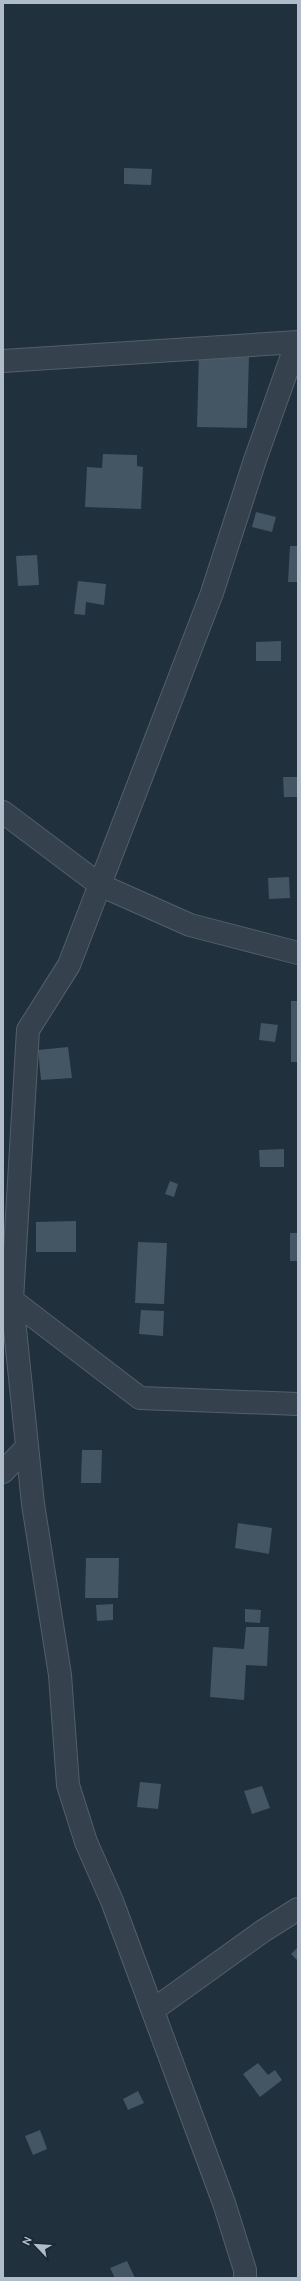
<svg xmlns="http://www.w3.org/2000/svg" width="301" height="2281" font-family="Ubuntu,sans-serif">
	<style>
		.building { fill: #445564 }
		.lines { fill: none; stroke-linecap: round; stroke-linejoin: round }
		.minor-casing { stroke: #535f6b; stroke-width: 24 }
		.minor { stroke: #35414d; stroke-width: 22 }
	</style>
	<rect width="100%" height="100%" fill="#21303d"/>
	<path class="building" d="M124,168L152,169L151,185L124,184Z
		M199,353L249,355L247,428L197,427Z
		M103,454L137,455V466L143,467L141,509L85,507L87,467L102,468Z
		M256,512L276,517L272,532L252,527Z
		M290,546H298V582H288Z
		M37,555L39,585L18,586L16,556Z
		M78,581L106,584L104,605L86,602L85,615L74,614Z
		M281,641V661H256V642Z
		M283,777H298V797H284Z
		M289,877L290,898L269,899L268,878Z
		M291,1001H298V1062H291Z
		M261,1023L278,1025L275,1042L259,1040Z
		M68,1047L72,1078L41,1080L38,1050Z
		M284,1149V1167H260L259,1150Z
		M170,1181L178,1184L174,1197L165,1194Z
		M76,1221V1252H36V1222Z
		M290,1233H298V1261H290Z
		M138,1242L167,1243L164,1304L135,1303Z
		M141,1310L164,1311L163,1336L139,1334Z
		M82,1450H102L101,1483H81Z
		M238,1523L272,1528L269,1554L235,1548Z
		M86,1558H119L118,1598H85Z
		M113,1604V1620L97,1621L96,1605Z
		M245,1609L261,1610L260,1623L245,1622Z
		M246,1627H269L267,1666L246,1665L244,1700L210,1697L213,1647L244,1649Z
		M140,1782L161,1784L158,1809L137,1807Z
		M262,1786L270,1808L252,1814L244,1791Z
		M298,1947V1961L291,1954Z
		M258,2063L268,2075L275,2070L282,2080L260,2097L243,2074Z
		M138,2091L144,2103L128,2110L123,2099Z
		M40,2130L47,2149L33,2155L25,2136Z
		M127,2261L135,2278H115L110,2268Z"/>
	<g class="lines">
		<defs>
			<path id="minor" d="M3,361L298,342
				M3,812L100,885L190,925L298,953
				M12,1300L33,1504L60,1675L68,1785L86,1842L112,1901L224,2203L245,2270V2278
				M12,1300L140,1398L298,1404
				M3,1301L12,1300L28,1030L69,965L212,593L255,460L297,342
				M3,1472L27,1447
				M153,2010L263,1931L298,1909"/>
		</defs>
		<use href="#minor" class="minor-casing"/>
		<use href="#minor" class="minor"/>
	</g>
	<rect width="301" height="2281" fill="none" stroke="#b0bcc9" stroke-width="8"/>
	<g transform="translate(36 2245) rotate(295)" stroke="#1a2631" stroke-width="3" paint-order="stroke">
	<path d="M0-3L7 15L0 10L-7 15Z" fill="#b0bcc9"/>
	<text y="-6" font-size="11" font-weight="bold" text-anchor="middle" fill="#b0bcc9">N</text>
	</g>
</svg>
